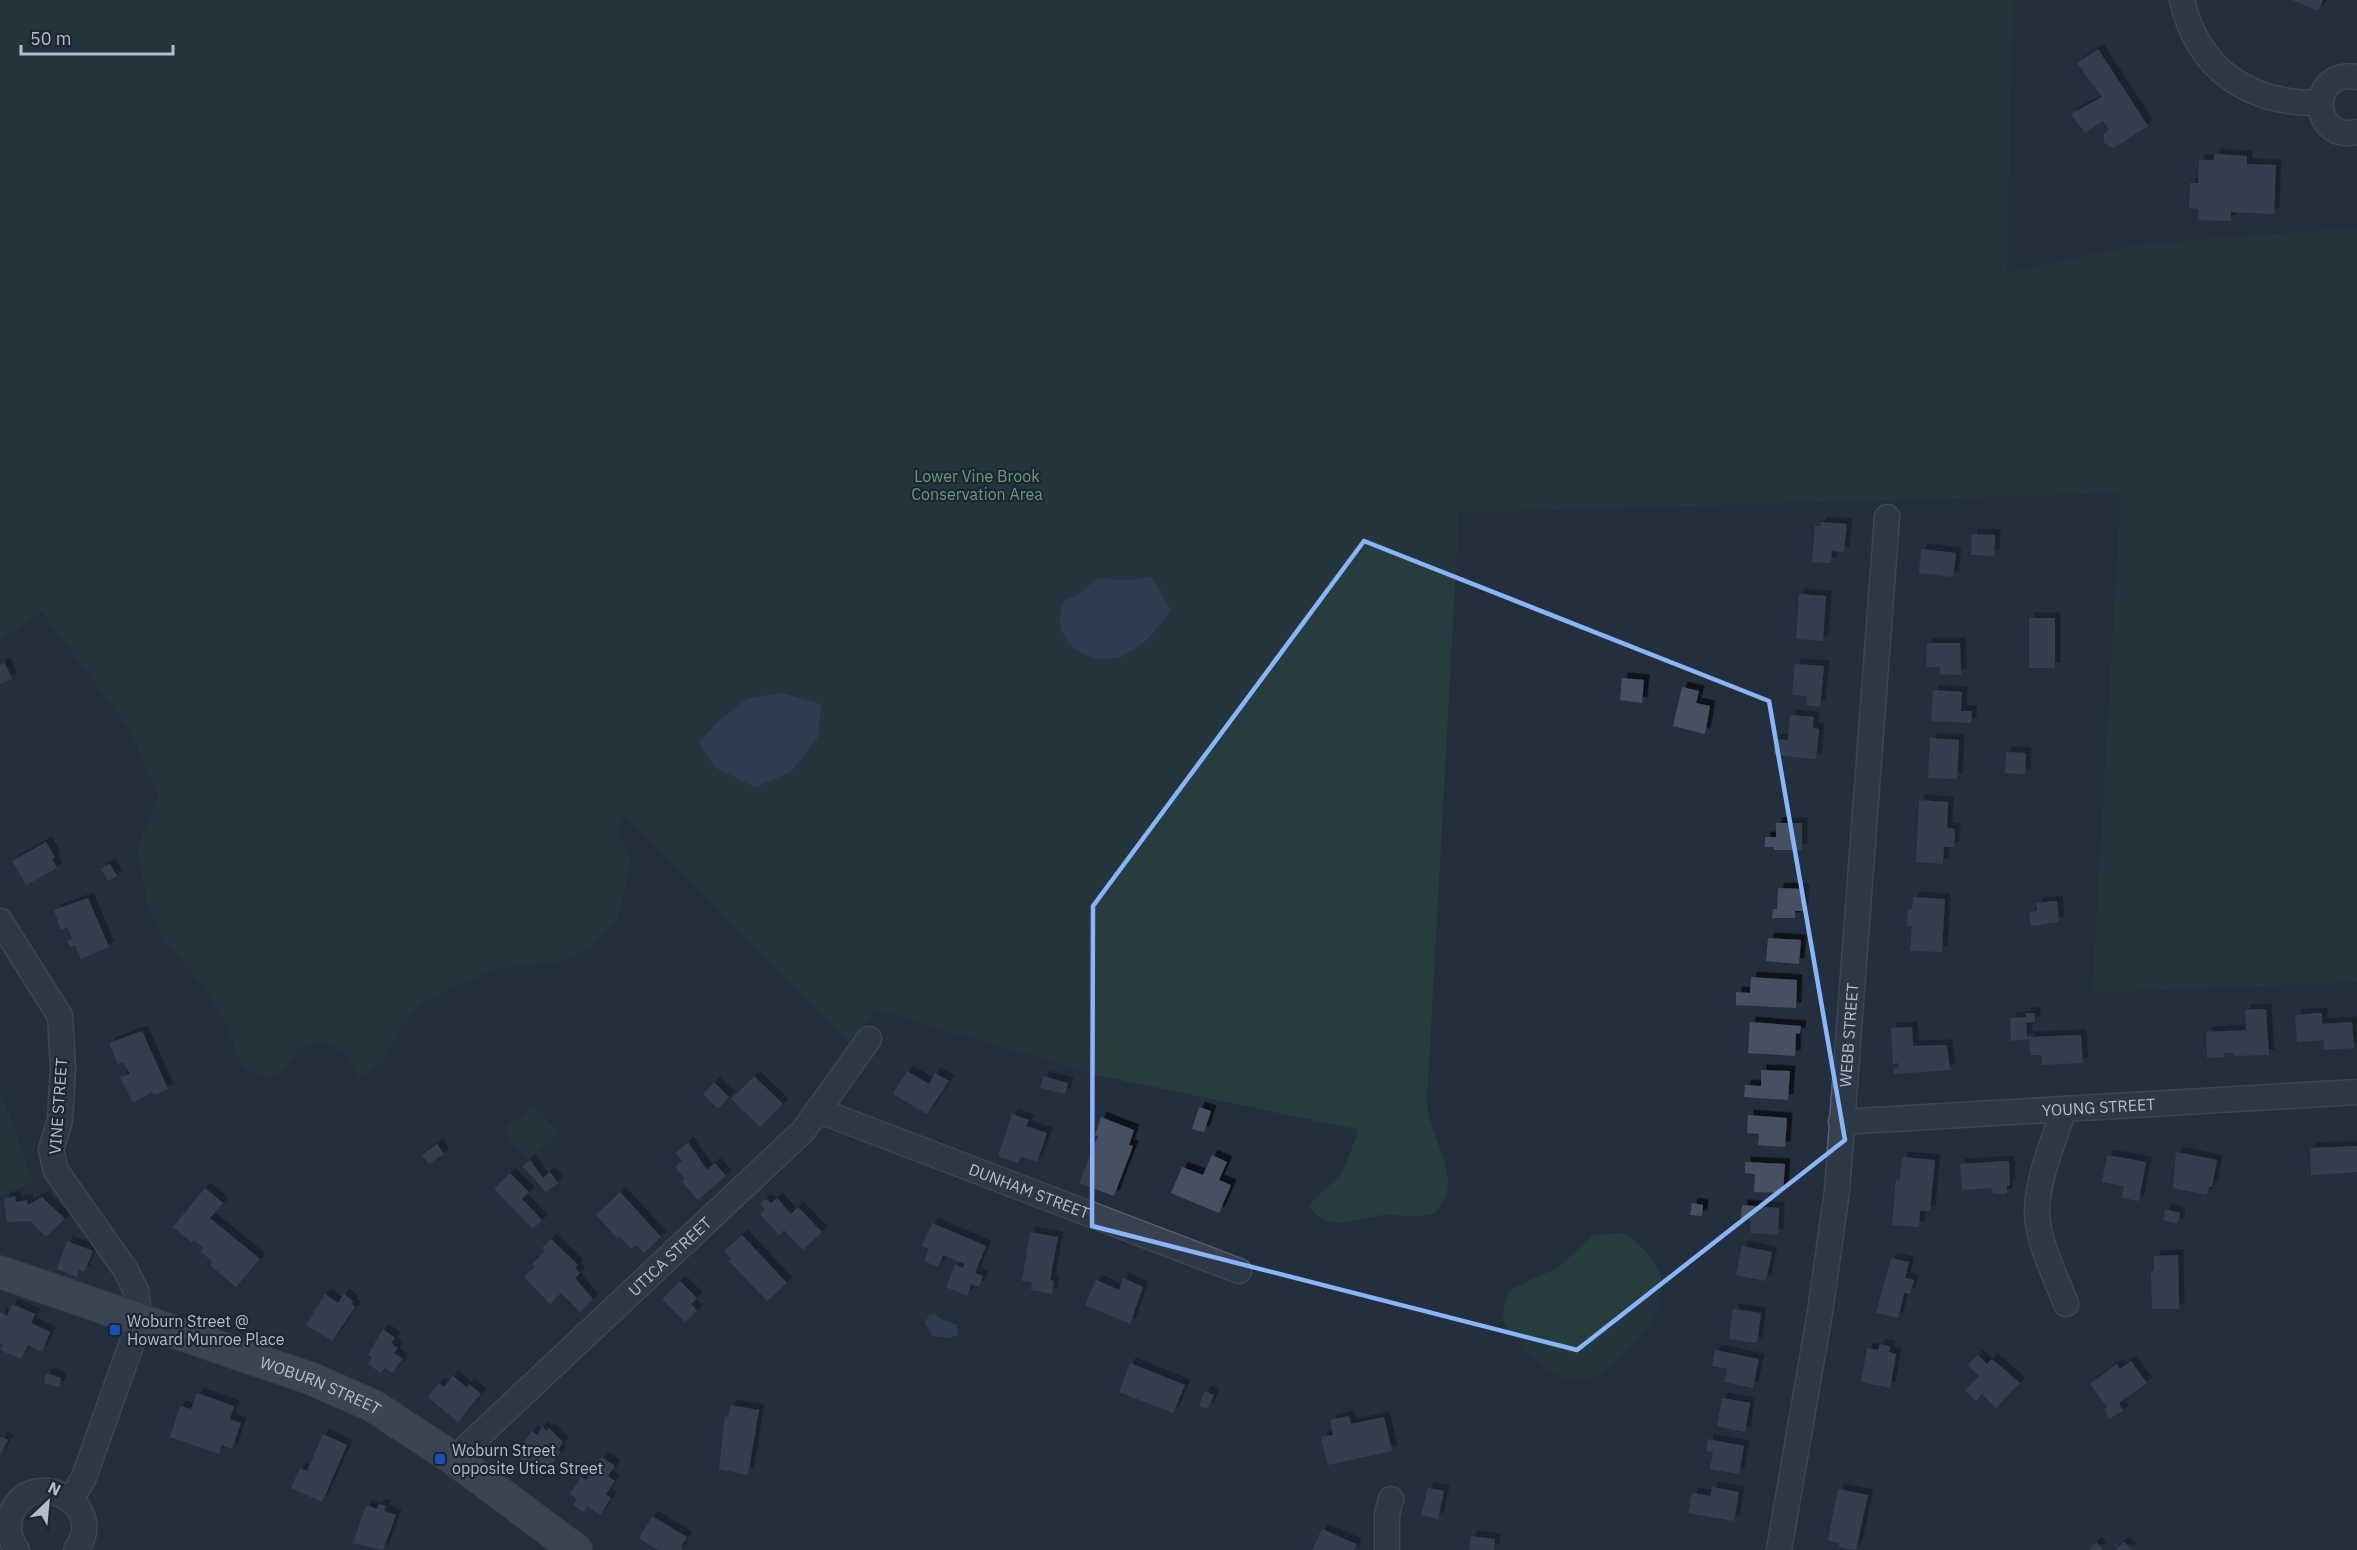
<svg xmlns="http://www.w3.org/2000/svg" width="2357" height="1550" font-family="'IBM Plex Sans',sans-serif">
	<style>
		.green { fill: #263c3f }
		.water { fill: #394c67 }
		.building { fill: #455162; filter: url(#shadow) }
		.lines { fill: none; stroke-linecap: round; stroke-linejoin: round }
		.minor-casing { stroke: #565f6c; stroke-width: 27 }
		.major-casing { stroke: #414a57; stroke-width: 34 }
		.minor { stroke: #38414e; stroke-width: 24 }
		.major { stroke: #56606e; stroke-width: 32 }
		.marked { fill: none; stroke: #8ab4f8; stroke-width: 4.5; stroke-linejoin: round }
		.transit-dot { fill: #1a4fb4; stroke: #1d2633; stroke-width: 2 }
		.labels { text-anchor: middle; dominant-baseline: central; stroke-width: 4.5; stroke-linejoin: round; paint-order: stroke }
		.park-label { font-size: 16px; fill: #6b9a76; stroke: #1d2633 }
		.street-label { font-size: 16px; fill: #b4bcc9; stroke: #1d2633 }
		.poi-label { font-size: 16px; fill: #b4bcc9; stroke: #1d2633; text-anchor: start }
	</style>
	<defs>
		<filter id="shadow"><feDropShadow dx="5.5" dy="-5.5" stdDeviation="0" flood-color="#0009"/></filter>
	</defs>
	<rect width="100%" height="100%" fill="#242f3e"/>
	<path class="green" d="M0,0H2013L2007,273L2140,244L2357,228V982L2092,993L2121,493L1459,513L1427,1103C1429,1130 1453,1168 1447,1192C1445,1199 1439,1207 1435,1213C1417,1219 1405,1215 1388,1215C1360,1215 1329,1238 1309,1205L1342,1173L1357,1135L1356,1129L1096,1075L876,1010L850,1044L624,815L616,829L631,858L618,920L591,947L562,961L502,968L463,982L421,1004L400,1029L383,1061L367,1075L359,1077L345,1052L321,1040L299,1048L283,1072L266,1078L245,1069L236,1054L228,1026L201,983L164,941L147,903L137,848L158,796L131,732L42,612L0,641Z
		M0,1089L33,1182L0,1196Z
		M534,1105L560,1134L528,1159L503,1131Z
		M1624,1233C1639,1244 1653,1256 1660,1274C1674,1310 1616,1376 1581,1380C1562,1382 1543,1366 1528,1355C1518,1347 1502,1326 1503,1312C1504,1305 1507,1297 1509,1290L1559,1267L1593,1235Z"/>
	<path class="water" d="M1151,576L1171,610C1159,626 1146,644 1128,653C1094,673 1043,639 1065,600L1081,593L1096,579L1136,580Z
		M781,693L821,704L818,737L791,772L755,787L716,768L699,743L719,721L747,699Z
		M935,1314L943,1320L957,1325L958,1335L949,1338L932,1336L925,1323L929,1315Z"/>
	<path class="building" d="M2292,0H2323L2318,11Z
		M2098,49L2148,126L2114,148L2108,146L2104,142V134L2109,130L2103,121L2085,133L2071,114L2102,97L2077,63Z
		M2214,154L2247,156V164L2276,165L2274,214L2231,212V221L2198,220L2199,209L2189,208L2190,183H2198L2199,160H2214Z
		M1821,522L1847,524L1844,552L1832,551L1831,563L1812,562L1815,526H1820Z
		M1972,534L1995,535L1994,556L1971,555Z
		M1921,549L1956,553L1953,577L1919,573Z
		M1799,594L1826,596L1823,641L1796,639Z
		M2029,618H2055V668H2029Z
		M1927,643H1960L1961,675L1940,674V667H1926Z
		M5,663L12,679L0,684V665Z
		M1795,664L1824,666L1820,707L1806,705L1807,696L1792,695Z
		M1622,678L1644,680L1642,703L1620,700Z
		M1682,687L1699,691L1696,703L1710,706L1705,734L1673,726Z
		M1933,690L1962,692L1961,711H1972L1971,723L1931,721Z
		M1790,715L1814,717L1813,728L1819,729L1816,759L1774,755L1775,739L1788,740Z
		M1930,738L1959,740L1957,779L1928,778Z
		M2006,752L2026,753L2025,774L2005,773Z
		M1919,800L1948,802L1947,828L1955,829L1954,847H1944L1943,864L1916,862Z
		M1776,823H1802V850H1774V847H1765V837H1776Z
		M46,842L55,857L52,859L57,868L26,885L12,861Z
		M110,864L117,876L108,881L101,869Z
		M1778,888L1804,889L1803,911H1795V918H1772L1773,909H1777Z
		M1913,897L1945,899L1942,952L1910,951L1912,926H1907L1908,909H1912Z
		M88,898L109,947L81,959L75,945L70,947L67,941L72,938L67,927L61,930L54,910Z
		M2057,901L2059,922L2031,926L2029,912L2037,911L2036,903Z
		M1768,938L1801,940L1799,964L1766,961Z
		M1751,977L1797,980L1796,1008L1736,1005V992L1750,993Z
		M2266,1009L2269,1055L2234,1056L2233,1053H2223L2224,1057L2207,1058L2206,1032L2246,1030L2245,1010Z
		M2025,1013H2035V1022L2026,1023L2027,1037L2081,1035L2083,1063L2042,1065L2041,1055H2030L2029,1039L2011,1041L2010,1018L2026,1017Z
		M2322,1013V1024L2352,1022L2354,1048L2324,1050V1040L2297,1042L2295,1015Z
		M1750,1022L1801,1026L1800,1034L1796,1033L1795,1056L1748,1053Z
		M1912,1027L1913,1046L1947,1045L1950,1070L1894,1074V1068H1898V1063L1893,1064L1891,1028Z
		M142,1031L168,1089L154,1095L152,1092L133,1103L120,1077L130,1074L123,1062L118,1064L109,1043Z
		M1761,1070L1790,1071L1788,1100L1744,1097L1745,1085L1761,1086Z
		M907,1071L929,1084L935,1073L949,1081L927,1114L893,1094Z
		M754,1076L783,1104L760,1127L731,1099Z
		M1043,1076L1068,1083L1065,1094L1040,1088Z
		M714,1082L729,1097L718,1109L703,1094Z
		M1199,1107L1211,1111L1204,1132L1192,1129Z
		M1012,1114L1029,1120L1026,1126L1047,1133L1037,1162L1021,1157L1018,1163L998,1156Z
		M1748,1115L1787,1118L1785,1147L1758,1145L1759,1134L1747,1133Z
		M1101,1117L1134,1130L1129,1145L1133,1146L1114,1196L1079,1183L1098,1136L1095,1135Z
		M688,1142L707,1170L715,1163L726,1176L698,1200L682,1182L685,1179L675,1167L682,1161L676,1153Z
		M437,1144L444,1154L429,1164L422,1155Z
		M2357,1146V1172L2311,1175L2310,1148Z
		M2176,1152L2217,1160L2212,1187H2209L2207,1195L2173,1188Z
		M1212,1155L1227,1162L1219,1180L1231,1185L1219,1213L1171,1193L1182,1167L1203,1175Z
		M2107,1155L2146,1162L2139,1201L2122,1198L2124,1186L2102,1182Z
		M1902,1157L1935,1160L1930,1211H1920L1919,1227L1892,1225L1896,1179L1900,1180Z
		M530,1160L543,1178L550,1172L558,1183L546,1192L522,1166Z
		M2009,1161L2010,1186H2007V1194H1993L1992,1188L1962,1190L1960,1164Z
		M1745,1162L1785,1164L1783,1193L1754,1192L1755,1174L1745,1173Z
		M510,1173L529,1192L522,1199L542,1220L533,1229L494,1189Z
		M205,1188L223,1203L210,1218L260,1259L236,1287L210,1265L213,1262L201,1252L204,1248L194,1240L192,1243L173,1227Z
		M620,1192L661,1237L644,1253L636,1245L631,1249L620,1236L617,1238L596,1215Z
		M15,1196L16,1202L27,1200L28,1205L42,1197L65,1219L46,1237L30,1221L7,1222L4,1199Z
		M777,1198L791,1214L798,1207L822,1232L803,1250L784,1230L779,1235L760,1214L765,1209L760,1204L766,1199L771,1203Z
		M1692,1203L1703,1205L1702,1216L1690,1215Z
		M1742,1205L1779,1208L1778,1235L1750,1233L1751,1219L1741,1218Z
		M2165,1209L2180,1213L2178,1224L2163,1220Z
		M932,1223L986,1246L975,1273L983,1276L979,1287L971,1284L967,1296L946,1287L955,1265L963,1268L965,1264L943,1255L938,1267L924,1261L929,1249L922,1246Z
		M1030,1232L1058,1237L1050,1280L1054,1281L1052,1294L1031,1290L1032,1282L1022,1281Z
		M742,1235L787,1283L767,1301L729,1261L732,1259L724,1251Z
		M551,1239L578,1265L575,1268L580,1273L575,1278L593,1299L580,1312L561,1293L550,1304L524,1277L535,1267L532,1264L545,1251L542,1248Z
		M67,1241L93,1251L84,1272L79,1270L77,1277L57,1269Z
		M1742,1246L1772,1252L1766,1281L1736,1275Z
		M2178,1255L2179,1309H2152L2151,1271H2154V1256Z
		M1891,1258L1909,1262L1905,1278L1914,1280L1910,1294L1904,1293L1898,1318L1876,1313Z
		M1123,1278L1143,1287L1130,1324L1085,1305L1096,1280L1119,1290Z
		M680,1281L697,1298L691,1304L697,1311L685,1322L662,1299Z
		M325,1294L338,1303L344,1294L353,1301L352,1304L355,1307L332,1341L306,1325Z
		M12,1304L35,1314L31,1323L50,1332L42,1352L28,1345L21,1359L0,1350L3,1344L0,1343V1312L7,1316Z
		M1733,1309L1761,1313L1757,1343L1729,1339Z
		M383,1329L395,1338L391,1343L398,1348L394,1353L403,1359L392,1373L385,1368L381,1373L368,1364L372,1358L368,1355Z
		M1880,1344L1890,1346L1889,1352L1896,1354L1890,1388L1861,1382L1867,1348L1878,1350Z
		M1715,1350L1759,1359L1753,1388L1724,1382L1727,1369L1712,1366Z
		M1978,1355L1987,1364L1992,1359L2020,1383L1996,1408L1982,1394L1976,1401L1965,1390L1979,1376L1968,1365Z
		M2131,1361L2147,1383L2119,1403L2123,1411L2109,1419L2104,1409L2107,1407L2090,1384L2117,1364L2120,1369Z
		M1130,1363L1185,1385L1173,1413L1119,1392Z
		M46,1373L61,1378L59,1387L44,1383Z
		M453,1376L467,1388L469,1384L481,1394L458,1422L428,1397L439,1383L444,1387Z
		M1205,1391L1214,1395L1208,1409L1199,1406Z
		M197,1393L234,1406L230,1419L241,1423L232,1449L221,1445L219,1454L170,1437L180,1406L191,1409Z
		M1722,1398L1750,1403L1745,1432L1717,1426Z
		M730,1405L759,1410L748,1475L719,1469L725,1416L728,1417Z
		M1349,1416L1351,1424L1384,1417L1392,1451L1328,1465L1321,1437L1333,1435L1330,1420Z
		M542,1427L547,1431L549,1428L563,1442L558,1450L561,1452L544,1475L515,1454L532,1431L537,1435Z
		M323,1434L347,1445L322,1502L291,1488L300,1468L307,1471Z
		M0,1436L8,1440L0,1455Z
		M1708,1439L1744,1446L1739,1474L1710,1469L1713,1452L1706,1451Z
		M602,1457L615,1466L608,1476L615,1481L606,1494L611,1498L600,1515L587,1506L584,1512L573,1505L577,1499L570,1494L581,1477L586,1480Z
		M1712,1487L1739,1492L1734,1521L1688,1513L1692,1493L1710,1496Z
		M1428,1488L1444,1491L1438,1519L1421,1515Z
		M1838,1489L1868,1495L1856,1550L1838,1547L1839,1543L1828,1540Z
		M379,1504L386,1506L384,1511L396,1515L383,1550L353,1543L366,1505L377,1509Z
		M652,1516L687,1537L681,1546L683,1550H658L639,1538Z
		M1322,1529L1356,1544L1354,1550H1312Z
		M1471,1536L1495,1539L1494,1550H1469Z
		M2096,1542L2103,1550H2088Z
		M2124,1542L2132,1550H2115Z"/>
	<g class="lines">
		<defs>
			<g id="minor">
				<path d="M2182,0C2198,71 2250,104 2320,103"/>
				<path d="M2357,77C2308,68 2310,143 2357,132"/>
				<path d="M0,921L60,1016L63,1067L60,1120L51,1150L56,1171L125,1269L136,1291L140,1320L84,1477L71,1500"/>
				<path d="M2064,1109C2054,1141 2037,1178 2037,1212C2038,1243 2055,1275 2066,1304"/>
				<path id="s1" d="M820,1111L1239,1271"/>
				<path id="s2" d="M1841,1122L2357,1092"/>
				<path id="s3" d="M454,1459L803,1131L869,1039"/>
				<path d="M17,1550C10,1541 8,1530 10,1519C23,1463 111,1500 76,1550"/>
				<path d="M1387,1550V1514L1391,1499"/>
				<path id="s4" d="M1779,1550L1820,1312L1837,1191L1887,517"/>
			</g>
			<g id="major">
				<path id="s5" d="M0,1272L312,1379L373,1406L454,1459L576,1550"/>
			</g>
		</defs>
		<use href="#minor" class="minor-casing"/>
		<use href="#major" class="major-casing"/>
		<use href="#minor" class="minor"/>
		<use href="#major" class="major"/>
	</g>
	<path d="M0 0H2357V1550H0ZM1364,541L1769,701L1845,1140L1577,1350L1092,1226L1093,906Z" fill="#242f3e" fill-opacity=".55" fill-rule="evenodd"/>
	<path class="marked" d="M1364,541L1769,701L1845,1140L1577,1350L1092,1226L1093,906Z"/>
	<g class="transit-dot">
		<rect x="109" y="1324" width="12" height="12" rx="3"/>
		<rect x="434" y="1453" width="12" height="12" rx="3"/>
	</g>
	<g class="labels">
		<g class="park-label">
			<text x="977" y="476">Lower Vine Brook<tspan x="977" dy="18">Conservation Area</tspan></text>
		</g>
		<g class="street-label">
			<text stroke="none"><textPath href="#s4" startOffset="520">WEBB STREET</textPath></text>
			<text transform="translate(58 1106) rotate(-86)">VINE STREET</text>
			<text stroke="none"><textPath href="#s2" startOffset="258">YOUNG STREET</textPath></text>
			<text stroke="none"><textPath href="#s1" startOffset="224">DUNHAM STREET</textPath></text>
			<text stroke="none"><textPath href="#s3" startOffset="296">UTICA STREET</textPath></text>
			<text stroke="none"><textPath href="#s5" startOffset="340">WOBURN STREET</textPath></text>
		</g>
		<g class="poi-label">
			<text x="127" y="1321">Woburn Street @<tspan x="127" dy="18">Howard Munroe Place</tspan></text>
			<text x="452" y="1450">Woburn Street<tspan x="452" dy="18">opposite Utica Street</tspan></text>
		</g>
	</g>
	<g transform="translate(48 1502) rotate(26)" stroke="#1d2633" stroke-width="4.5" paint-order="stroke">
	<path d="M0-4.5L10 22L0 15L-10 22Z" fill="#b4bcc9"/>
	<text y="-9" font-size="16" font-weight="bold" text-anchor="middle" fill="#b4bcc9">N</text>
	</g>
	<path d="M21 45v9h152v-9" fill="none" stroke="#b4bcc9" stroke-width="3"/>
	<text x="30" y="45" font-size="18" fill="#b4bcc9" stroke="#1d2633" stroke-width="4.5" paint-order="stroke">50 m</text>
</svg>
